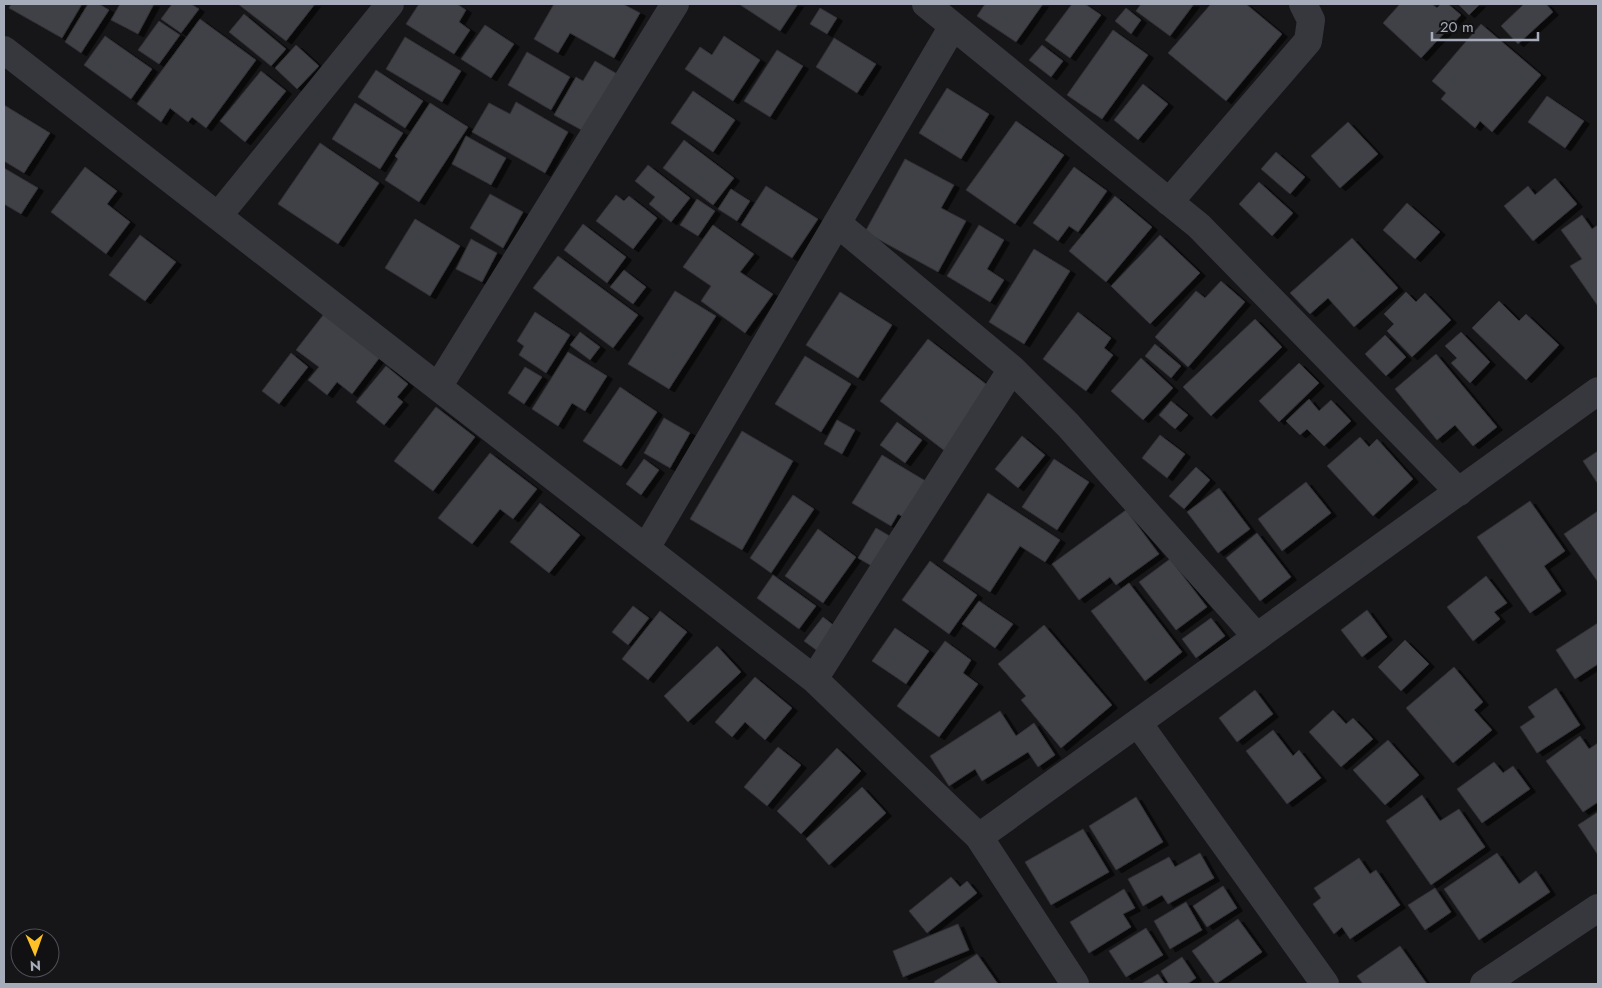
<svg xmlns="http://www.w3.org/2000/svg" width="1602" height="988" font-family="Jost,sans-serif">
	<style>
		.building { fill: #404146; stroke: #303035; filter: url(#shadow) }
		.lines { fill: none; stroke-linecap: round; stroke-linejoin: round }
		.street { stroke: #37383e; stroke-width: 28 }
	</style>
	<defs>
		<filter id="shadow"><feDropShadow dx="5.5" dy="3" stdDeviation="0" flood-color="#0009"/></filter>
	</defs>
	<rect width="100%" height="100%" fill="#161619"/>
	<path class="building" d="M11,4H82L62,38L9,8Z
		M88,4H99L109,10L81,53L65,42Z
		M120,4H154L138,34L111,20Z
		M172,4H191L199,9L181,33L161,19Z
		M238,4H315L286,41Z
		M419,4H457L466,10L459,22L470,30L454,54L406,24Z
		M554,4H623L640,13L614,58L570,33L558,53L534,39Z
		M739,4H798L780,31Z
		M985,4H1043L1016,42L977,16Z
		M1072,4H1085L1101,15L1070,58L1045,40Z
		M1141,4H1194L1170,36L1136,11Z
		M1211,4H1246L1282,34L1226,101L1168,53Z
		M1400,4H1432L1437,8L1441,4H1448L1461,15L1421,58L1383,23Z
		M1458,4H1480L1469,15Z
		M1524,4H1546L1553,12L1518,44L1501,26Z
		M820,8L837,18L827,34L810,24Z
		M1126,8L1141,20L1131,34L1115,21Z
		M244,14L286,49L271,66L229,32Z
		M200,19L256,60L206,128L192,117L188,122L170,108L161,122L137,104Z
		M159,21L180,35L159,64L138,50Z
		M1481,24L1541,75L1492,132L1480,121L1475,128L1441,99L1446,93L1432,81Z
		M485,25L514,44L491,78L461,59Z
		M1113,30L1148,55L1102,119L1067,95Z
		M105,36L152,69L131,99L84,65Z
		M724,36L760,60L733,101L685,69L700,47L712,55Z
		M405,37L461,71L442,102L386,69Z
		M834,38L876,64L857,93L816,67Z
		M296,45L319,66L297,89L275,68Z
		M1042,45L1063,61L1051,77L1029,60Z
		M777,50L803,66L770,117L744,101Z
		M527,52L570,77L551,110L508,85Z
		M595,61L619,75L587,133L554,115L576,77L583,81Z
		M376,70L423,101L405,128L358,97Z
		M261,71L286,91L245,142L220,121Z
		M1143,84L1168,104L1138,140L1114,120Z
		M947,88L989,114L961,159L919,133Z
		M693,91L735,120L713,152L671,123Z
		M1547,96L1584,121L1565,148L1528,122Z
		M516,102L568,132L545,173L472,132L489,103L510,114Z
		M355,103L403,133L380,169L332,139Z
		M430,103L468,127L419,202L385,180L398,159L395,156Z
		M4,105L50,133L24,173L4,161Z
		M1016,121L1064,155L1015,224L966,190Z
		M1348,122L1378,154L1340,188L1311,156Z
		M466,136L506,158L491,185L452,164Z
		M684,140L734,178L713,205L663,168Z
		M320,143L379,183L338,244L278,204Z
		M1276,152L1305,177L1290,194L1261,169Z
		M905,159L954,185L941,208L966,221L938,272L865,232Z
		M648,165L690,198L671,222L649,204L655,197L635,181Z
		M85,167L117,191L107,204L130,222L106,254L51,212Z
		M1074,167L1107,191L1078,232L1069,226L1058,241L1033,223Z
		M4,168L38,188L21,214L4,204Z
		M1555,178L1577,204L1533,241L1504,206L1528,186L1535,195Z
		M1259,182L1293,213L1272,236L1239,204Z
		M766,186L818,219L792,258L741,225Z
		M731,189L750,201L737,221L718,209Z
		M490,194L523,212L503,248L470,228Z
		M616,195L624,201L629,196L657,218L633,249L596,221Z
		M1115,196L1152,227L1106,282L1069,251Z
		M697,199L715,211L698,236L680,225Z
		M1407,203L1440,232L1415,259L1383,230Z
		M1582,215L1592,229L1598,225V306L1570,266L1582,259L1561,230Z
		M415,219L460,246L430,296L385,268Z
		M583,224L626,257L607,283L564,250Z
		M713,225L754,254L740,272L773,294L745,333L701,301L711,286L683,267Z
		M979,225L1004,240L987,269L1004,280L990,302L947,276Z
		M140,235L176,262L145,301L109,275Z
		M1160,235L1200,273L1150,324L1111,286Z
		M1352,238L1398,288L1354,327L1328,298L1310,314L1290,293Z
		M471,239L497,253L482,282L456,269Z
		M1034,249L1070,271L1024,344L989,322Z
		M558,256L638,315L613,348L533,288Z
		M624,270L646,287L633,304L610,287Z
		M1221,281L1245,302L1188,367L1155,337L1196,291L1205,298Z
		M675,291L716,316L669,389L628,364Z
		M840,292L892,325L858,378L806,345Z
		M1406,292L1416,302L1425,293L1451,320L1412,357L1387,331L1394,324L1384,314Z
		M1499,301L1519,321L1526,314L1559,345L1526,380L1472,328Z
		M535,312L570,335L546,373L519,355L524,346L517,341Z
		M1078,312L1111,338L1104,348L1113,355L1086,391L1043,359Z
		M324,314L380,357L352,394L337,382L327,395L308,380L319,367L296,350Z
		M1255,319L1282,347L1211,416L1183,387Z
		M580,332L600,347L590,360L570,345Z
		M1461,332L1490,362L1470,383L1451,363L1457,358L1445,346Z
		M1385,335L1406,357L1386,376L1365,354Z
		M928,339L991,388L950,455L880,401Z
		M1155,344L1181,366L1171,378L1145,356Z
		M568,352L607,376L585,411L572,403L558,426L532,409Z
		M291,353L308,367L279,404L262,391Z
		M1436,354L1497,427L1473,446L1455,425L1437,440L1395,389Z
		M805,356L851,384L821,432L775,404Z
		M1141,358L1173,388L1143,420L1111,391Z
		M1299,363L1319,383L1279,422L1259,401Z
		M386,366L408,384L397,397L403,402L384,425L356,402Z
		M525,367L542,377L524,404L508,393Z
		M620,387L657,412L621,466L583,441Z
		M1309,399L1319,411L1331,400L1351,421L1324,446L1307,429L1300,435L1286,421Z
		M1171,401L1188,415L1175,429L1159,415Z
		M436,407L475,437L433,491L394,461Z
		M664,418L690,433L670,468L644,453Z
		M837,420L855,430L842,454L824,444Z
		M897,422L922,440L905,463L880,445Z
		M742,431L793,461L742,550L690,519Z
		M1160,435L1185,454L1167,478L1142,458Z
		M1022,436L1045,455L1018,488L995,469Z
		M1360,437L1369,447L1377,439L1413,479L1373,516L1327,466Z
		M1598,451V484L1583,461Z
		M490,453L537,489L513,519L500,509L472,544L438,518Z
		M882,455L929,483L907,519L898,514L891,526L852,503Z
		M644,459L659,470L641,495L626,484Z
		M1054,459L1089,482L1057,530L1022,507Z
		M1196,467L1210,480L1184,509L1169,496Z
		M1306,482L1331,513L1282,551L1258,519Z
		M1219,488L1250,529L1218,553L1187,512Z
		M988,493L1060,540L1045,562L1020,546L990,592L943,561Z
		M793,495L814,509L771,573L750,558Z
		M1530,501L1565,551L1544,566L1561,591L1530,613L1477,537Z
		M540,503L580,535L549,573L510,542Z
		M1126,510L1159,554L1116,585L1110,577L1079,600L1052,564Z
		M1598,511V582L1564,534Z
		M876,528L900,542L882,572L858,558Z
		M818,529L856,557L823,603L785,576Z
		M1257,533L1291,577L1260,601L1226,558Z
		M1170,559L1207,607L1176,630L1139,582Z
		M930,561L977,595L949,634L902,600Z
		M773,575L816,606L799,629L757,598Z
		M1486,576L1507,603L1494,612L1500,619L1473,641L1447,607Z
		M1129,583L1182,652L1145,681L1091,611Z
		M979,601L1013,624L995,648L962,624Z
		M633,606L649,618L628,645L612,632Z
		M1367,610L1387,637L1362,657L1341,630Z
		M660,611L687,632L648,680L622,659Z
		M823,617L841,631L823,655L804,641Z
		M1211,618L1225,636L1196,658L1182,639Z
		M1598,623V664L1575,679L1556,650Z
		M1044,625L1112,705L1061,748L1021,700L1026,696L998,664Z
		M895,628L929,651L906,684L872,661Z
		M1405,640L1429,664L1401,691L1378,667Z
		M945,641L971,660L963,673L978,684L939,737L897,706Z
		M717,646L741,672L688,722L664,696Z
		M1454,667L1483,702L1474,710L1492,730L1453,763L1406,708Z
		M755,677L792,708L765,740L745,722L732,737L715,722Z
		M1556,688L1580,725L1537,753L1520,727L1535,717L1528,707Z
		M1255,690L1273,714L1237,742L1219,718Z
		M1333,710L1346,724L1353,718L1373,739L1341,767L1309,732Z
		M1000,711L1016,736L1034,723L1055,755L1038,767L1028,752L982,781L975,769L949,786L930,756Z
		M1273,730L1293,756L1299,750L1321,778L1287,804L1246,751Z
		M1580,736L1589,749L1598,743V802L1583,812L1546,761Z
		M1388,740L1419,775L1385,805L1353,770Z
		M778,747L801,765L767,806L744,787Z
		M837,748L861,771L801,834L777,811Z
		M1494,762L1503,773L1513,766L1530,789L1482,823L1457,789Z
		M862,787L886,813L829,865L806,839Z
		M1422,795L1440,821L1459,809L1485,847L1431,885L1386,821Z
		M1136,797L1163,842L1116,870L1089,826Z
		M1598,812V855L1578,825Z
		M1083,829L1109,872L1051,905L1025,862Z
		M1200,853L1214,878L1168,904L1162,895L1143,906L1128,879L1169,857L1175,867Z
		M1497,853L1519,884L1536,871L1550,892L1479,940L1444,889Z
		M1359,858L1370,874L1376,870L1400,905L1350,939L1342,927L1334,934L1313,904L1321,898L1314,888Z
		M951,877L960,887L967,881L977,893L927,933L909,911Z
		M1223,886L1237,908L1207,927L1193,906Z
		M1435,888L1451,912L1425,930L1408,905Z
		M1124,889L1135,908L1123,914L1131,927L1089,953L1070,922Z
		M1186,902L1202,930L1170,949L1154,921Z
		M1238,919L1262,952L1216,984L1192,951Z
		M958,924L969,950L903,977L893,951Z
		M1146,928L1163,955L1126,977L1109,951Z
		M1400,946L1427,984H1363L1357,976Z
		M977,954L998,984H936L934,982Z
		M1182,957L1196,978L1187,984H1169L1161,971Z
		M1158,974L1165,984H1141Z"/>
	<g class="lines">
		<path class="street" d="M926,4L1199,226L1459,492
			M4,50L814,679L979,837L1075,984
			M1169,202L1308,41L1311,20L1303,4
			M218,216L390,4
			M837,223L1012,369L1068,425L1257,637
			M438,387L675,4
			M646,548L953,26
			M814,679L1012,369
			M1138,723L1325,984
			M979,837L1598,391
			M1484,984L1598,908"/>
	</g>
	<rect width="1602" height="988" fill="none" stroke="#a7acba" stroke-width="10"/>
	<g transform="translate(35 953) rotate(178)"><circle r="24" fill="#111114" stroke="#4d4f56"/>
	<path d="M0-4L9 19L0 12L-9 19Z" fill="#ffc128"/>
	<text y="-8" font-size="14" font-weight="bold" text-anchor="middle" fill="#a7acba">N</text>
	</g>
	<path d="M1432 32v8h106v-8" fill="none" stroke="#a7acba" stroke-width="2.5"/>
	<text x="1440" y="32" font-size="15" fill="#a7acba" stroke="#111114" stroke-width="4" paint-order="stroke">20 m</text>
</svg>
